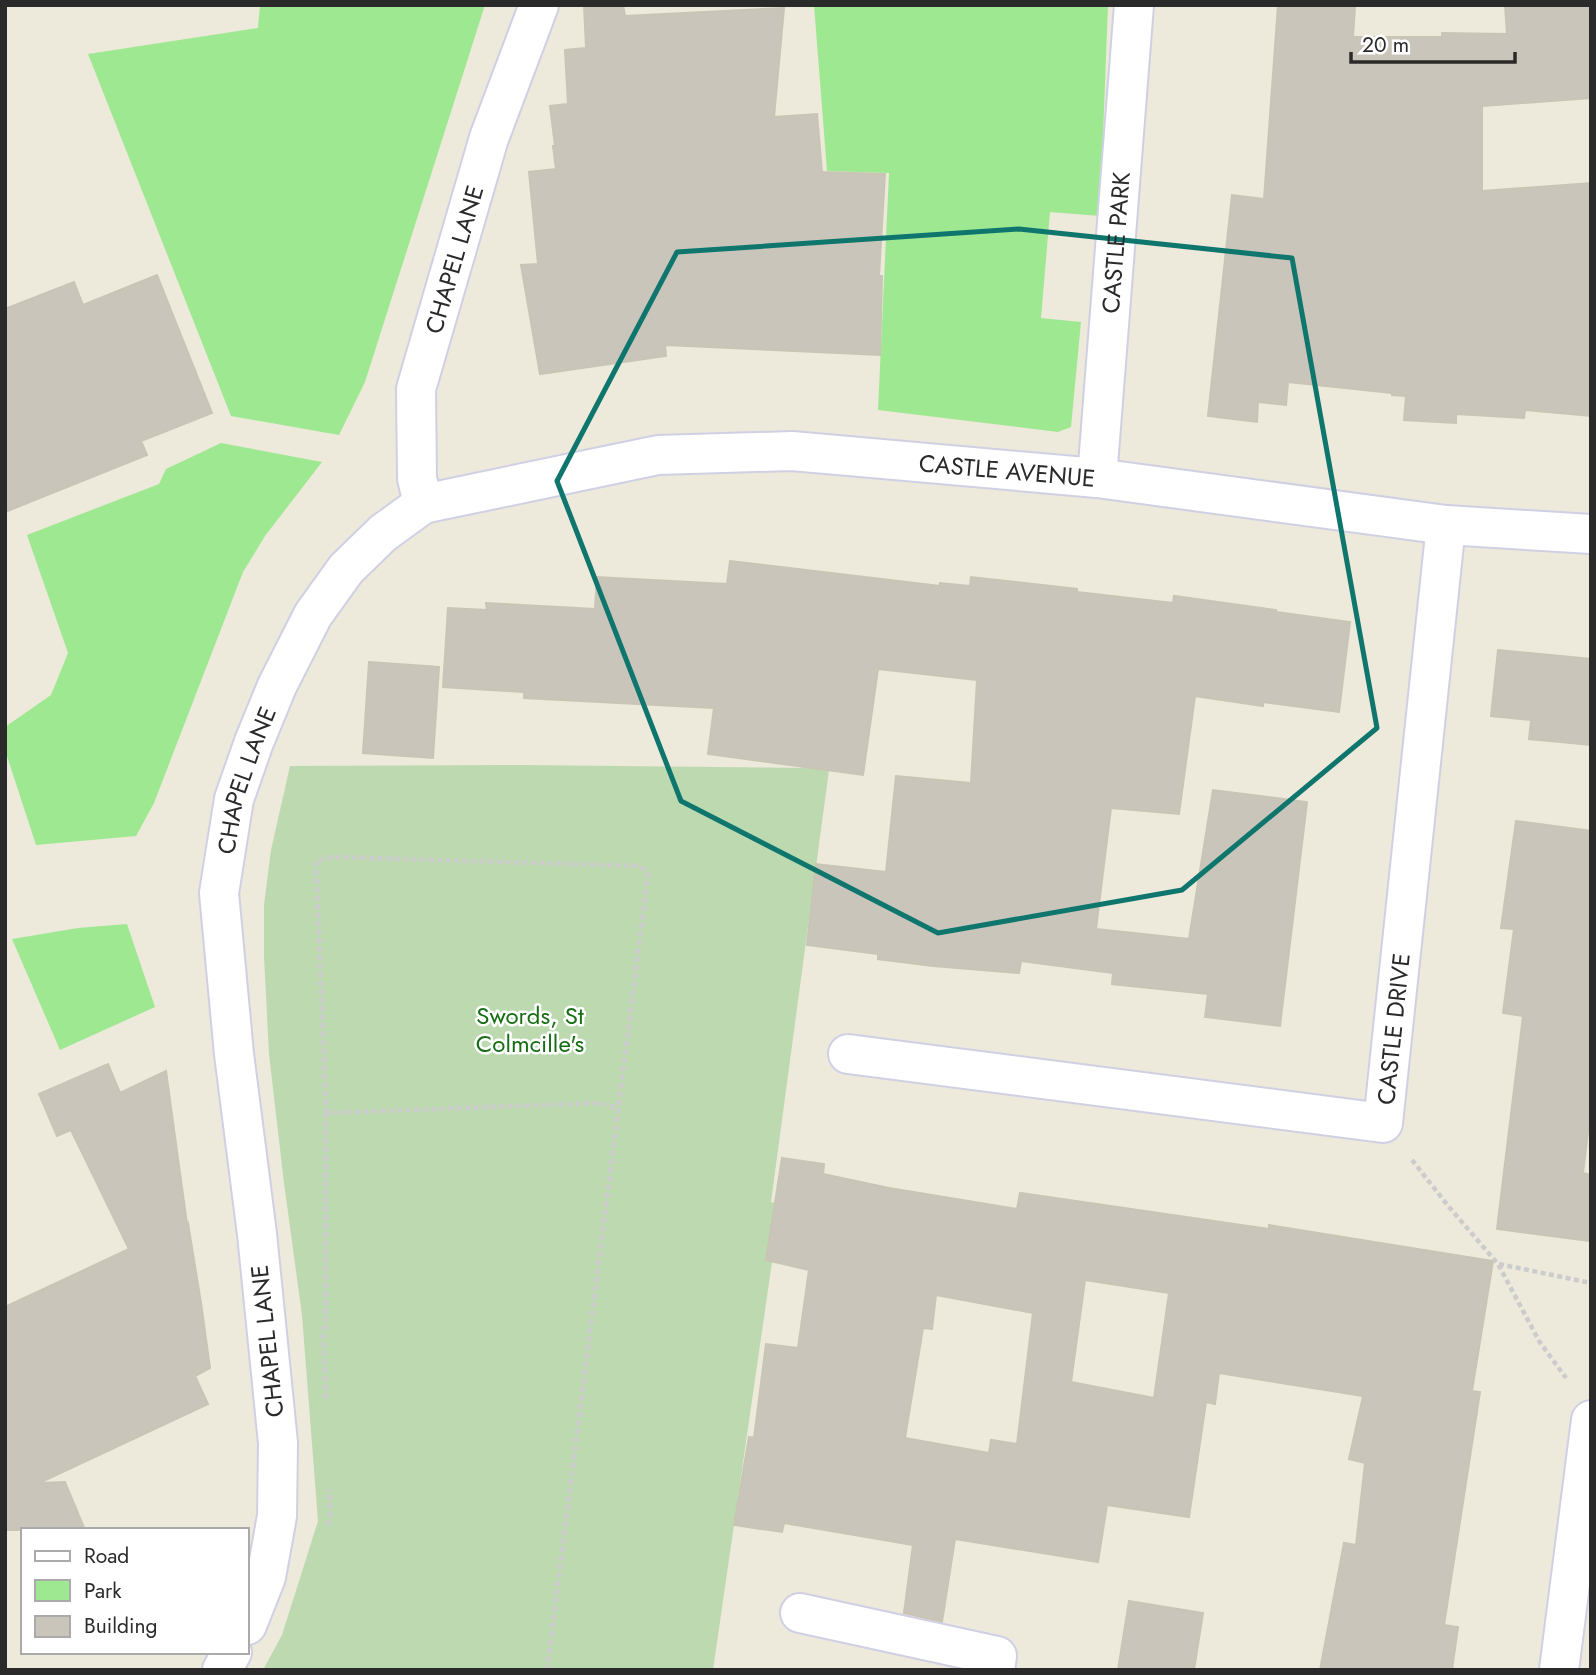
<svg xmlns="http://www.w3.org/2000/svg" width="1596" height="1675" font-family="Jost,sans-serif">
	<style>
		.green { fill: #9fe892 }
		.cemetery { fill: #bcd9b0 }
		.building { fill: #c9c5ba; stroke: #c9c5b4; stroke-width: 2; fill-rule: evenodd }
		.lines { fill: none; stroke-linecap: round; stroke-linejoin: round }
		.minor-casing { stroke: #d0d0e4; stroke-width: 42 }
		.path { stroke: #ccc; stroke-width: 4.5; stroke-dasharray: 5 3.5; stroke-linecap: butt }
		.minor { stroke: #fff; stroke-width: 38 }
		.marked { fill: none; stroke: #0f766e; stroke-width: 5; stroke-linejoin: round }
		.labels { text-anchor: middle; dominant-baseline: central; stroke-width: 5; stroke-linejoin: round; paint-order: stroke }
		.street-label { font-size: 24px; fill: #2a2a2a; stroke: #fff }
		.park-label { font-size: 24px; fill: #166d14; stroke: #fff }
	</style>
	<rect width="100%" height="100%" fill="#ede9db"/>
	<path class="green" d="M260,5H485L365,382L339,435L231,416L88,54L258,28Z
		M814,5H1108L1100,216L1050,212L1041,318L1081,322L1071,427L1058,432L878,410L889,173L827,171Z
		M221,443L322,462L265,536L243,572L154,803L136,836L36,845L5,750V727L51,695L68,653L27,535L159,484L166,469Z
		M127,924L155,1007L60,1050L12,939L78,928Z"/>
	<path class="cemetery" d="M520,765L814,768L829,770L771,1202L775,1203L767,1260L772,1262L713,1670H263L282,1635L318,1521L302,1315L284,1183L269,1054L264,956V905L271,850L290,766Z"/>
	<path class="building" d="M584,5H623L625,16L784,8L774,117L817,114L822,172L885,174L879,276H882L880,355L665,345L666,356L540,374L521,265L538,264L529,172L556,169L553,146H555L550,106L568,104L565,50L586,48Z
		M1278,5H1324L1355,7L1353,37H1442V33L1507,34L1505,5H1591V98L1482,106V191L1591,183V416L1525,410L1524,418L1456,414V423L1404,420L1406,396L1392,395V393L1288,382L1286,405L1258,402L1257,422L1208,416L1232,195L1264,199Z
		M157,275L212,413L141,441L147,455L5,512V309L74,282L83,305Z
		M730,561L940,586V583L970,586L971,577L1077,589V592L1173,603L1174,596L1276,610V612L1350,622L1339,712L1263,702V706L1195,696L1179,814L1111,808L1096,929L1189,939L1213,790L1307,802L1280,1026L1205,1017L1208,994L1112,984L1113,973L1021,961L1019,973L933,966L878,959V954L807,945L816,864L886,872L896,776L971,783L977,680L878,669L863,775L708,754L714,708L524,698V692L443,687L448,608L487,610L486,603L595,609L597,577L727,584Z
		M1498,650L1591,659V745L1529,739L1531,720L1491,716Z
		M369,662L439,667L433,758L363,753Z
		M1516,821L1591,831V1107L1583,1173L1591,1175V1241L1497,1229L1523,1016L1503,1013L1514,929L1501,928Z
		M108,1064L120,1093L166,1071L187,1224L188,1223L201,1303L210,1368L195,1376L208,1404L39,1483L65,1482L85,1530H5V1307L129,1249L71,1130L57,1136L39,1094Z
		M782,1158L824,1164L823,1174L889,1188L1017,1209L1020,1193L1269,1229V1225L1493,1261L1472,1391L1480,1392L1444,1625L1458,1627L1452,1670H1320L1344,1543L1356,1545L1365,1463L1349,1459L1363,1396L1219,1373L1215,1404L1206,1402L1189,1517L1107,1505L1098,1562L955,1539L942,1622L904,1613L913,1545L784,1523L782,1532L734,1525L749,1437L754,1438L766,1344L798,1348L809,1270L766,1260ZM1085,1280L1169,1293L1154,1398L1071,1382ZM936,1295L1033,1313L1017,1444L991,1440L989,1453L905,1438L923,1328L932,1329Z
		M1129,1601L1203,1613L1194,1670H1118Z"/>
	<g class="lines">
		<defs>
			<g id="minor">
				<path id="s1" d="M1097,478L1134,5"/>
				<path id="s2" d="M423,504L658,455L792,451L1097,478L1446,525L1591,534"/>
				<path id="s3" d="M848,1054L1383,1123L1446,525"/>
				<path d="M800,1613L997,1656L995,1670"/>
				<path id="s4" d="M247,1625L266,1577L277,1516L278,1443L257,1234L234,1054L219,893L234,799L254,742L277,686L313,615L346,569L383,533L423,504L417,478L416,389L489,138L539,5"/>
				<path d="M222,1670L232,1652"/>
				<path d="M1559,1670L1591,1420"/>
			</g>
		</defs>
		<use href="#minor" class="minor-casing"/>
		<path class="path" d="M326,1113V1323L323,1333L326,1400
			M1412,1160L1449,1207L1498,1264L1539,1341L1566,1378
			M1499,1264L1591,1283
			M328,1525L330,1516L329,1489
			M547,1670L648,874L640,866L331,857L316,861L326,1113L599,1103L618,1108"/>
		<use href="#minor" class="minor"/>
	</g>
	<path class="marked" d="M1019,229L1292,258L1377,728L1182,890L938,933L681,801L557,481L677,252Z"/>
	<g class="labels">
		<g class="street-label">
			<text stroke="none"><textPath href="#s1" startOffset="236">CASTLE PARK</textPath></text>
			<text stroke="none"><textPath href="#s4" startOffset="1444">CHAPEL LANE</textPath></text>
			<text stroke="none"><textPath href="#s2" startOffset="590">CASTLE AVENUE</textPath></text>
			<text stroke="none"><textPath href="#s4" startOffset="856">CHAPEL LANE</textPath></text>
			<text stroke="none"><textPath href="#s3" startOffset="634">CASTLE DRIVE</textPath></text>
			<text transform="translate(267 1341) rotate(-96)">CHAPEL LANE</text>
		</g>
		<g class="park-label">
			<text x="530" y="1015">Swords, St<tspan x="530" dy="28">Colmcille's</tspan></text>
		</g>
	</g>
	<rect width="1596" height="1675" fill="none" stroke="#2a2a2a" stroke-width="14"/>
	<rect x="21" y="1528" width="228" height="126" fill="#ffffff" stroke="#aaaaaa" stroke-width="2"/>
	<rect x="35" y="1551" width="35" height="10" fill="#ffffff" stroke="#aaaaaa" stroke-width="2"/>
	<text x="84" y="1563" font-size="21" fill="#2a2a2a">Road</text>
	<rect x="35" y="1580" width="35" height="21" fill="#9fe892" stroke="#aaaaaa" stroke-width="2"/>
	<text x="84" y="1598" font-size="21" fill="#2a2a2a">Park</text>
	<rect x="35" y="1616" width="35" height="21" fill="#c9c5ba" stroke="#aaaaaa" stroke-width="2"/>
	<text x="84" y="1633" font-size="21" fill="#2a2a2a">Building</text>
	<path d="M1351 52v10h164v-10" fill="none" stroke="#2a2a2a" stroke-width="3.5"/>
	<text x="1362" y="52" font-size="21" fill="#2a2a2a" stroke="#ffffff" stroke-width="5" paint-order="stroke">20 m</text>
</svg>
